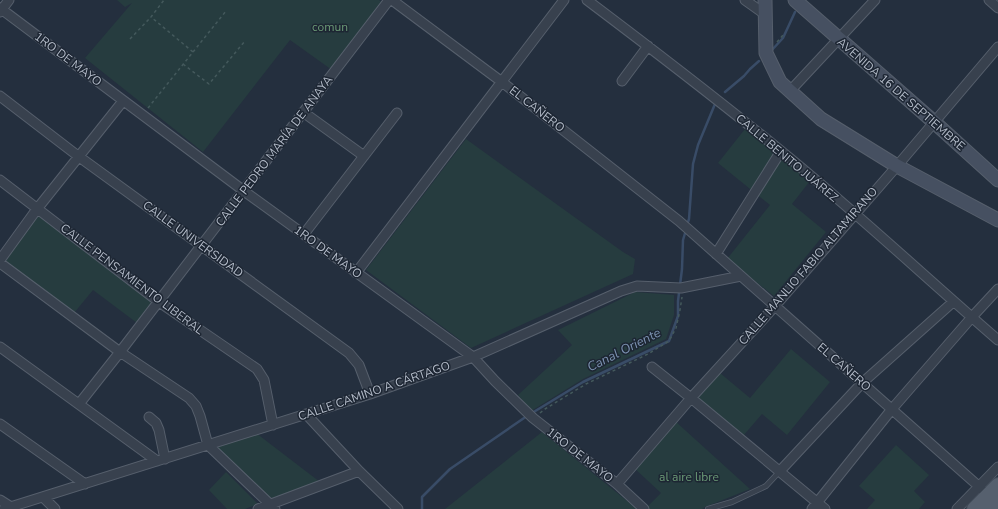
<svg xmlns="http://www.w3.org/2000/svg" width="998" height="509" font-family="'Nunito Sans',sans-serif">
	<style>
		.green { fill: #263c3f }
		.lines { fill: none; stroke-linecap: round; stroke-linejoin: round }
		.stream { stroke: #394c67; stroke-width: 2.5 }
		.lane-casing { stroke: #565f6c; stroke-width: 6 }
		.street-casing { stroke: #565f6c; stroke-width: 11 }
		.secondary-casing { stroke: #565f6c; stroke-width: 15 }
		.primary-casing { stroke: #414a57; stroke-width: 16 }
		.path { stroke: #44595c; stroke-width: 1.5; stroke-dasharray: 3 3; stroke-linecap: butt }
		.lane { stroke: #38414e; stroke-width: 4.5 }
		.street { stroke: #38414e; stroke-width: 9 }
		.secondary { stroke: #465061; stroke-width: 13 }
		.primary { stroke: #56606e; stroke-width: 14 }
		.labels { text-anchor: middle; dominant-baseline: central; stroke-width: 3; stroke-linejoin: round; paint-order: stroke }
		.park-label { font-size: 12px; fill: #6b9a76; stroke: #1d2633 }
		.street-label { font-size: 12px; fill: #b4bcc9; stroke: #1d2633 }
		.water-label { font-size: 13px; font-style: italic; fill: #7c92b1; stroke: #1d2633 }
	</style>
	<rect width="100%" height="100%" fill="#242f3e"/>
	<path class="green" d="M117,0H379L383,3L332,70L290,40L203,152L85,58L132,3L125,7Z
		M745,129L810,181L792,204L826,232L774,296L727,259L770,205L718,163Z
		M466,139L623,252L635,259L633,274L471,348L366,270Z
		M38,213L153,303L137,323L93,290L74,313L5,262Z
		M635,292L674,295V315L666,339L583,379L531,411L518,395L572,345L558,330Z
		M791,349L830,382L787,435L762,414L743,436L698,398L720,373L750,398Z
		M675,421L750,489L705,507L702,509H649L647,507L661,493L633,467Z
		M542,432L637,509H445Z
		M256,433L320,482L271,501L213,446Z
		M896,445L929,475L914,491L925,502L919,509H867L875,500L859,486Z
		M226,472L258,504L245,509H227L209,490Z"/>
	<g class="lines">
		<path class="stream" d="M771,51L783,38L795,12
			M725,92L744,76L750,69L759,61
			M687,225L689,219L693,164L698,145L715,104
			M532,413L583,382L669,341L678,316V301L682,269L683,240L686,230
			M422,509V497L450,469L527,416"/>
		<defs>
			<path id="lane" d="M708,509L732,502L766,486L780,471"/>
			<path id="street" d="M392,0L502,82L679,221L992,498
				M587,0C652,49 717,99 781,151C855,211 925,277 998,340
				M745,0L766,15
				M989,0L998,8
				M0,8L244,191L473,357L495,381L533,418L617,484L644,509
				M0,12L9,0
				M622,81L648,46
				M790,91L875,0
				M0,96L78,156L349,353L359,365L370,394
				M303,112L364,156
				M0,180L159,302L257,369L264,380L273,425
				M304,234L397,113
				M716,254L781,151
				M0,260L37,209L123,101
				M0,263L120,352L189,398L196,406L200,416L208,445L275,509
				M356,273L564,0
				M0,347L157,461
				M652,367L691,398L825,509
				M79,404L120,352L389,0
				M306,414L359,471L398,509
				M149,417L156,423L159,430L165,459
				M0,424L85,484
				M780,471L862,383L953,302
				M617,484L691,398L775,306L897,166L998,47
				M43,497L55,509
				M0,500L11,507
				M4,509L370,394L473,357L621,291L637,286L681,288L741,276
				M258,509L359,471
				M812,509L892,409L972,317L998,289
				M957,509L998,467"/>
			<path id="secondary" d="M765,0L766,53L780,82L821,119L897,166L998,220
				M795,0L934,122L998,180"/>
			<path id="primary" d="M974,509L998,485
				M990,509L998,501"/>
		</defs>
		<use href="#lane" class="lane-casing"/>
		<use href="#street" class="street-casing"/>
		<use href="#secondary" class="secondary-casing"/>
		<use href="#primary" class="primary-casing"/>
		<path class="path" d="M130,39L151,17
			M777,42L783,35
			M193,52L226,11
			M183,64L209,84L245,41
			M148,108L193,52L151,17L164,0
			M540,413L545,409L586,384L648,354L669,341L676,328L680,310L682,297"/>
		<use href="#lane" class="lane"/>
		<use href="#street" class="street"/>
		<use href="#secondary" class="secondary"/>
		<use href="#primary" class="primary"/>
	</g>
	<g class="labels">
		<g class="park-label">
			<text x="330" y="27">comun</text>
			<text x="689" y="477">al aire libre</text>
		</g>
		<g class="street-label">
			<text transform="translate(68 59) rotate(37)">1RO DE MAYO</text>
			<text transform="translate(901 94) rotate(41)">AVENIDA 16 DE SEPTIEMBRE</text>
			<text transform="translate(537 109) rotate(38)">EL CAÑERO</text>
			<text transform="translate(274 151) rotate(-53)">CALLE PEDRO MARÍA DE ANAYA</text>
			<text transform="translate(787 158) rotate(40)">CALLE BENITO JUÁREZ</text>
			<text transform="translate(193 239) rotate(36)">CALLE UNIVERSIDAD</text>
			<text transform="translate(328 252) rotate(36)">1RO DE MAYO</text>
			<text transform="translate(808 266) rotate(-49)">CALLE MANLIO FABIO ALTAMIRANO</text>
			<text transform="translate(132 279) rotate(37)">CALLE PENSAMIENTO LIBERAL</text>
			<text transform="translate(844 367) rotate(41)">EL CAÑERO</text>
			<text transform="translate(374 391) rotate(-19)">CALLE CAMINO A CÁRTAGO</text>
			<text transform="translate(580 455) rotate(38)">1RO DE MAYO</text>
		</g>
		<g class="water-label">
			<text transform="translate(624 350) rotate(-27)">Canal Oriente</text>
		</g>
	</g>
</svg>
